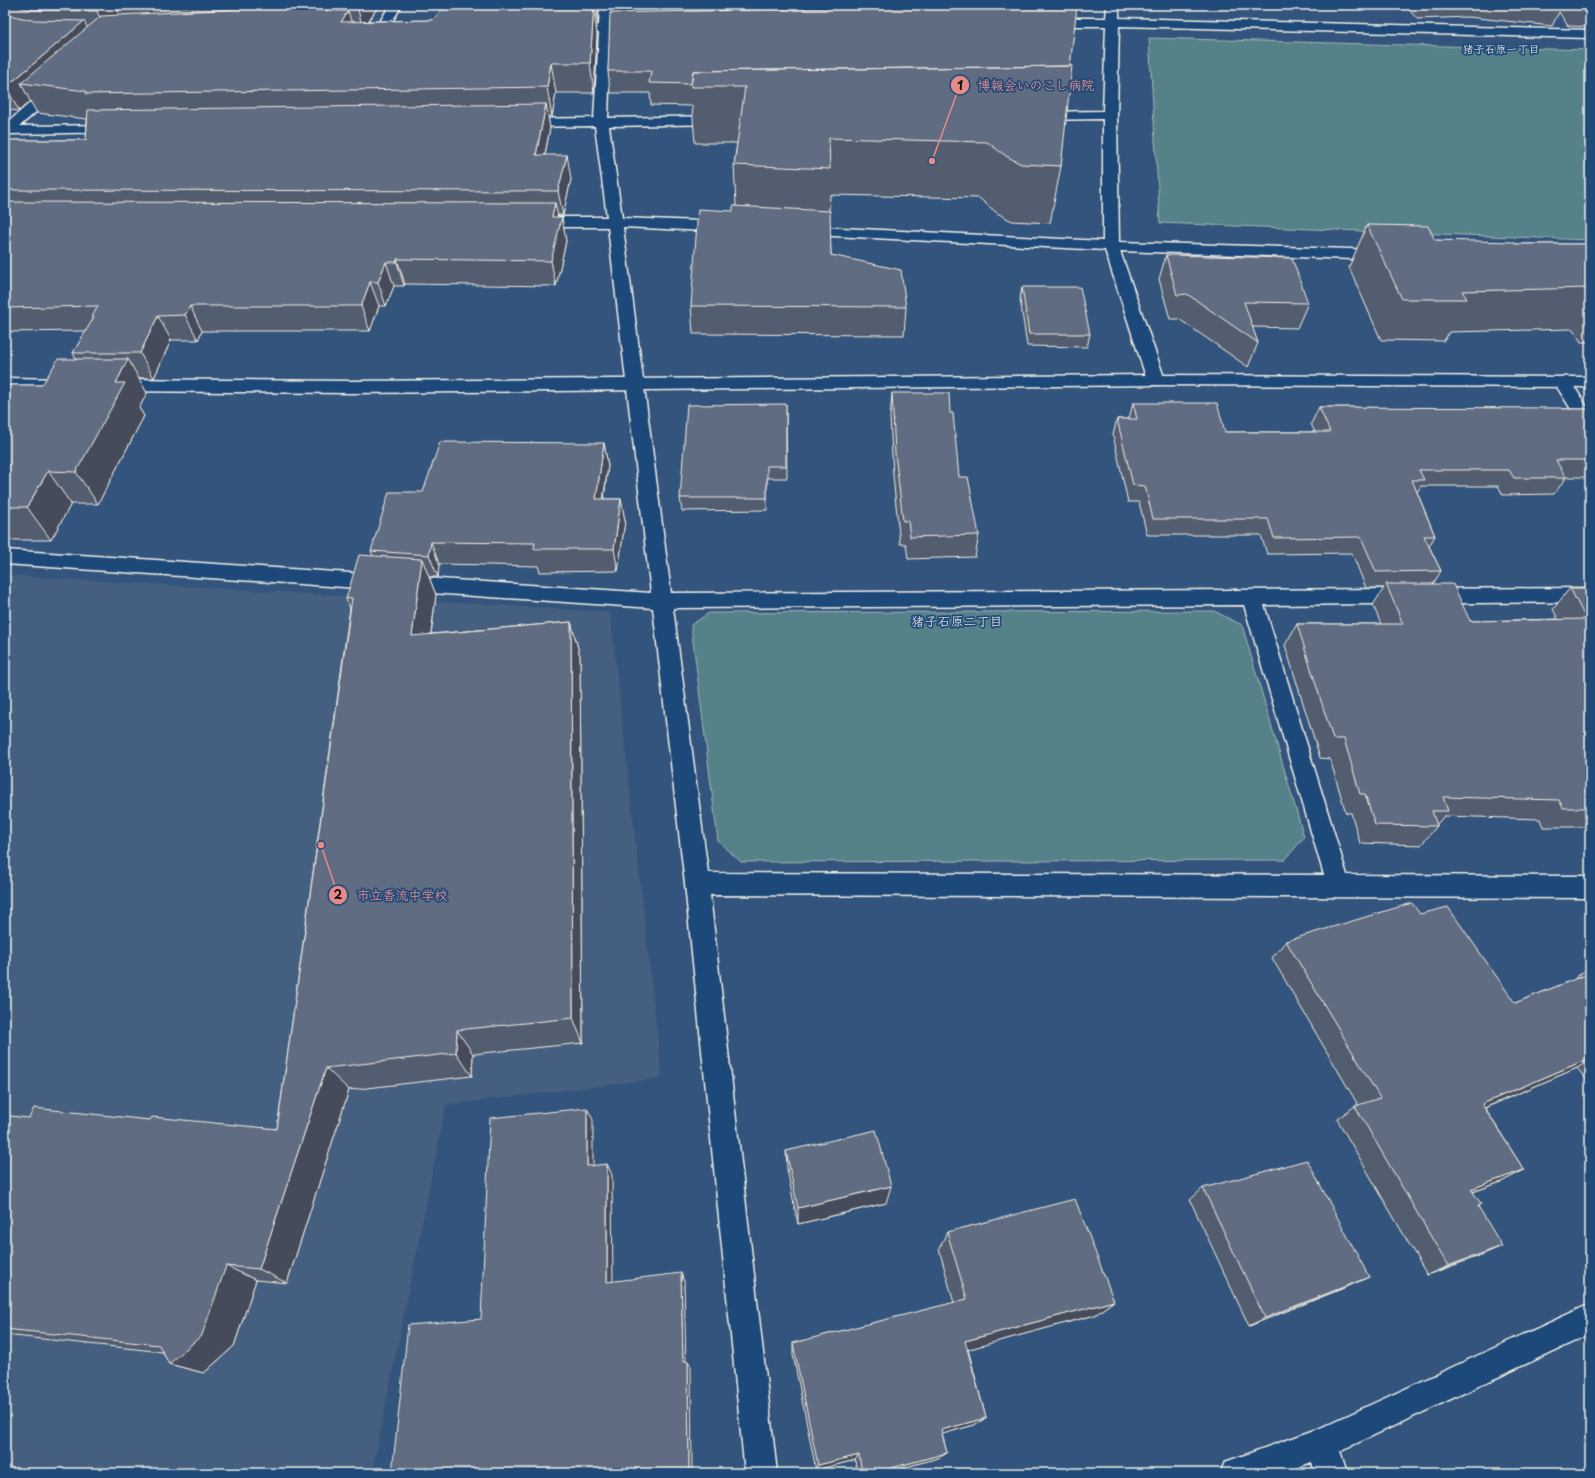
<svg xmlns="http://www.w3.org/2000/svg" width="1595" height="1478" font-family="'Playpen Sans','Klee One',sans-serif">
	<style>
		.built { fill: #455e80 }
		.green { fill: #558189; stroke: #a4b9b8 }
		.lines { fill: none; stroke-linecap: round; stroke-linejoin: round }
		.street-casing { stroke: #f4f1e8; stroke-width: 3 }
		.secondary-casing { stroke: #f4f1e8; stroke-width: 3 }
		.street { fill: #1f4a7a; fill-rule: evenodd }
		.secondary { fill: #1f4a7a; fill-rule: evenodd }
		.wall { fill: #535d6f; stroke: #f4f1e8 }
		.shaded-wall { fill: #444c5a; stroke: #f4f1e8 }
		.building { fill: #616c81; stroke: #f4f1e8 }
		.labels { text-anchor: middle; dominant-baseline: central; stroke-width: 3.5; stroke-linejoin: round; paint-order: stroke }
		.far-neighbourhood-label { font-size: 11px; fill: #f4f1e8; stroke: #1f4a7a }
		.neighbourhood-label { font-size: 13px; fill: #f4f1e8; stroke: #1f4a7a }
		.leader { fill: none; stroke: #e58c88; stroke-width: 1.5 }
		.callout-dot { fill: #e58c88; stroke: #1f4a7a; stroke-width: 1.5 }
		.mark-label { font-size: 12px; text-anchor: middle; font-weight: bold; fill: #111 }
		.callout-label { font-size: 13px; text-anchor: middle; font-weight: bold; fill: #e58c88; stroke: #1f4a7a; stroke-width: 3.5; stroke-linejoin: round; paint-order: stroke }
	</style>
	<rect width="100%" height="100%" fill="#33547c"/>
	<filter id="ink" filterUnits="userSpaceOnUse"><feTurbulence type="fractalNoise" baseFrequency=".025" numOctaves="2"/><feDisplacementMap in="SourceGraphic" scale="8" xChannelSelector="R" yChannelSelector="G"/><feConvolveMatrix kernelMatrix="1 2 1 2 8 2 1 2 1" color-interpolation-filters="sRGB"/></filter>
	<g filter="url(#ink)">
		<path class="built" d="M5,575L610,612L662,1078L446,1105L372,1473H5Z"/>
		<path class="green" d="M1149,38L1590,50V240L1160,223Z
			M1214,611L1242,625L1304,837L1285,860L741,862L718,841L691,625L709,613Z"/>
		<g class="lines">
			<defs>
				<path id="street" d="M390,5H402L382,38H374L372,35Z
					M600,5H612L611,25H642L644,28L642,31L611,32L608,118L723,116L728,117L730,120L728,123L723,124L609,126L622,218L726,222L731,224L734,227L731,230L726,232L623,227L671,593L1590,588V602L1264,605L1347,875L1590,876V898L710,895L777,1473H745L685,884L653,608L5,564V550L651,593L608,227H532L527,225L524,222L527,219L532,217H607L595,126L519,127L514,126L512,123L514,120L519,119L594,118L599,33L567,34L563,33L561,30L563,27L567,26L599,25ZM1244,605L1324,875L708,873L673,608Z
					M1107,5H1119V18L1590,30V38L1119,26L1117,115L1119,242L1383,250L1388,252L1391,255L1388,258L1383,260L1120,251L1165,380L1162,384L1156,385L1150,384L1147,380L1105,250L795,234L792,231L795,228L800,226L1103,241V119L1037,120L1032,119L1030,116L1032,113L1037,112L1103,111L1106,26H1045L1041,25L1039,22L1041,19L1045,18H1106Z
					M56,83L61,84L63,87L61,90L20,126L117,125L122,126L124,129L122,132L11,134L5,136V125L51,84Z
					M1563,377L1569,378L1590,412V432L1584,430L1554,382L1557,378Z
					M1590,1304V1334L1340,1451L1347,1473H1315L1312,1462L1281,1473H1220L1225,1462L1318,1429Z"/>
				<path id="secondary" d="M1156,375L1590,377V387L1156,385L352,393L113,391L107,389L104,385L107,381L113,379L352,381Z
					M5,378L73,379L79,381L82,385L79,389L73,391L5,390Z"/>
			</defs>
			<use href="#street" class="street-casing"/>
			<use href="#secondary" class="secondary-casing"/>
			<use href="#street" class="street"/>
			<use href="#secondary" class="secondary"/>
		</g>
		<path class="wall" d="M5,5H379L369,21L433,20L451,10L450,8L452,5H598V25H596L597,35L594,93H556L552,117H548L550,128L545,155L571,179L563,215H558L566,241L556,286L405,284L404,286H394L386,306H379L370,331H202L198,340H171L154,378H138L147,393L139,408L144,416L98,504H71L51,540H5V385H42L76,359L73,353L86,331L5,332V140H86L87,119L37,113L30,101L19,111L5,109Z
			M610,5H830V8H844V5H1076L1070,66L1061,166L1050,223L1012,221L997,213L979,198L830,195L829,211L831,255L906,307L904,335L693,334L691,306L733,211L736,206L734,165L737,143H695L692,106L651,105L650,93H610L608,71L611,13Z
			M1405,5H1590V27L1568,26L1559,12L1552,26L1468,17L1417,19Z
			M1367,225L1435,240L1515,244H1590V342H1581L1573,329L1449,332L1444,341L1381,340L1349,267Z
			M1166,255L1308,303L1297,328L1252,327L1258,343L1248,367L1179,319H1170L1159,279Z
			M1022,287L1090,334L1087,347L1027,346L1020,299Z
			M892,393L959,477L979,535L975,557L908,559L906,544H900L893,476L890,417Z
			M1133,403L1225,432H1315L1311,424L1319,407L1590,409V477H1565L1566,478L1554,494L1503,495L1498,486H1421L1417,492L1435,536L1429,546L1441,571L1433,584L1470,621L1558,619L1553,609L1570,588H1590V827H1543L1540,819L1444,816L1437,824V826L1421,845L1360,843L1351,813H1346L1330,759L1320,758L1285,645L1297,624H1381L1373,605L1384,588H1366L1352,553L1267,554L1261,535H1147L1139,502H1128L1113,435L1117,419H1129Z
			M786,404L787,478H767V510L682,511L680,498Z
			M604,443L608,466L604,499H621L625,521L618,571L540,572L538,566L439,564L438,577H429L436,595L431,634L571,622L580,656L583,1043L473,1054L472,1076L349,1090L287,1283L256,1280L234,1346L204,1373L169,1364L163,1352L5,1335V1126L29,1118L150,1120L277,1129L350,608L346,599L373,556L371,551L423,492Z
			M1420,914L1515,1003L1576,979L1575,978L1590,967V1084L1577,1068L1485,1108L1524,1170L1501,1182L1473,1192L1478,1206L1479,1256L1427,1275L1337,1119L1355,1106L1358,1105L1272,958L1286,941Z
			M786,1151L886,1203L798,1224L787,1169Z
			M1203,1188L1349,1286L1249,1326L1190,1200Z
			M947,1232L1114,1301L1095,1315L968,1349L986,1418L974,1425L942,1434L947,1453L938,1458L884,1473H857L855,1460L816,1470L793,1355V1343L954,1303L939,1249Z"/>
		<path class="shaded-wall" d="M103,5H137L117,10L121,20L107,33L97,11Z
			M358,5H379L363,29L357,6Z
			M595,5H598V25Z
			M594,6L597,35L594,93L590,63Z
			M348,11L357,40L341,22Z
			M84,21L95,44L21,83L30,101L19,111L6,87Z
			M551,63L556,93L552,117L547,87Z
			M546,104L550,128L540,179L536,155Z
			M567,155L571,179L563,215L558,191Z
			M555,203L560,226L562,217L566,241L556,286L551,261L552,217Z
			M397,259L405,284L404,286L397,262Z
			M386,262L394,286L386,306L378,282Z
			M370,282L379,306L370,331L361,306Z
			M190,306L202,331L198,340L185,315Z
			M158,316L171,340L154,378L140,353Z
			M128,359L147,393L139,408L144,416L98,504L76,472L116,383Z
			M604,443L608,466L600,521L596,499Z
			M48,471L71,504L51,540L27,507Z
			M621,499L625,521L618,571L614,549Z
			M431,542L439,564L438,577L429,555Z
			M422,559L436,595L426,670L412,636Z
			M571,622L580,656L583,1043L573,1018Z
			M457,1030L473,1054L472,1076L456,1053Z
			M1590,1058V1060L1577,1068L1461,1118L1482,1104Z
			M326,1068L349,1090L287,1283L259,1269Z
			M587,1108L593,1120V1177L587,1166Z
			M607,1164L612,1175L613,1289L607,1282Z
			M1524,1170L1501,1182L1449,1200L1471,1189Z
			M891,1186L886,1203L798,1224V1208Z
			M1502,1246L1479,1256L1427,1275L1448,1266Z
			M226,1266L256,1280L234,1346L204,1373L169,1364Z
			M681,1273L684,1281L686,1367L683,1361Z
			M1369,1277L1349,1286L1249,1326L1265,1318Z
			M1114,1301L1095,1315L955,1353L965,1341Z
			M688,1361L691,1366L692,1473H689Z
			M986,1418L974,1425L932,1437L941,1430Z
			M947,1453L938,1458L884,1473H873Z
			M859,1455L855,1460L816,1470L818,1465Z"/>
		<path class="building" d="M10,5H103L97,11L32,10Z
			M122,5H215L117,10Z
			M321,5H358L357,6Z
			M452,5H564L450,8Z
			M1538,5H1560L1561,7Z
			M1576,5H1590V8H1578Z
			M594,6L590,63H551L547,87L86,94V91L21,83L101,16L255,8L348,11L341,22L433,20L441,10Z
			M1077,6L1070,66L693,71L691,84L649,83L651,71H608L610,13L838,8Z
			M5,14L31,20L84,21L6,87H5Z
			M1072,66L1061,166L1021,164L1006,156L987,142L829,138L830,169L734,165L745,87H691L693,71Z
			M546,104L536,155H567L558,191L5,190V140H86L88,110Z
			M5,202L555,203L552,217H562L551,261L397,259V262H386L378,282H370L361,306H190L185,315L158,316L140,353H73L94,317H92L98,306L5,308Z
			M733,206L830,211L831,255L901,270L906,307L691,306L698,209L733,211Z
			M1367,225L1428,226L1435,240L1514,242L1515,244H1590V288L1462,291L1467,299H1402Z
			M1166,255L1292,258L1308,303L1244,302L1258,343L1187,294L1177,295Z
			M1022,287H1080L1090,334H1029Z
			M58,359H128L116,383H125L76,472L48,471L27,507H5V385H42Z
			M892,393H949L950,413H953L959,477H968L979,535L910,537L908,521H903L895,453Z
			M1133,403H1217L1225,432H1330L1319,407L1562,408L1563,409H1590V460H1556L1566,478H1514L1509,470H1419L1424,480H1412L1435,536H1424L1441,571L1376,572L1361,537L1274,538L1268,519H1153L1145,486L1133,485L1117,419H1137Z
			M786,404V466H767V498H680L687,405Z
			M440,442L604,443L596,499H621L614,549H534L535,543L431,542L429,555L371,551L389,492H423Z
			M359,555L422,559L412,636L571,622L573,1018L457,1030L456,1053L326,1068L259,1269L226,1266L202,1335L169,1364L159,1345L5,1329V1126L10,1116L29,1118L34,1108L150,1120L152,1117L277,1129L352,598L346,599Z
			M1386,584H1453L1470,621L1586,619L1570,588H1590V808H1563L1559,800L1443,797L1448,811H1432L1437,826L1375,825L1365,794H1360L1344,739H1333L1297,624H1403Z
			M1412,903L1420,914L1448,907L1515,1003L1590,973V1058L1482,1104L1524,1170L1471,1189L1481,1204L1478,1206L1502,1246L1448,1266L1355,1106L1380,1098L1286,941Z
			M587,1108V1166L607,1164V1282L681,1273L683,1361H688L689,1473H392L408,1325L481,1319L490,1118Z
			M876,1130L891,1186L798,1208L786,1151Z
			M1307,1160L1369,1277L1265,1318L1203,1188Z
			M1075,1199L1114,1301L965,1341L986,1418L941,1430L947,1453L873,1473H862L859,1455L818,1465L793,1343L967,1299L947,1232Z"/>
	</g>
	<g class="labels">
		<g class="far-neighbourhood-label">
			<text x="1501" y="48">猪子石原一丁目</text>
		</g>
		<g class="neighbourhood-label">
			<text x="957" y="620">猪子石原二丁目</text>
		</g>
	</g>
	<path class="leader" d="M932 161L960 85M321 845L338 895"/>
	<g class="callout-dot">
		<circle cx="932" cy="161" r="4"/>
		<circle cx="321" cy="845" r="4"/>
		<circle cx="960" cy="85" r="10"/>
		<circle cx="338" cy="895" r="10"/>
	</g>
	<g class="mark-label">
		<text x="960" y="90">1</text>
		<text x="338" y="899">2</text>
	</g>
	<g class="callout-label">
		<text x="1036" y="90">博報会いのこし病院</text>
		<text x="402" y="900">市立香流中学校</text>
	</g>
	<rect width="1595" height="1478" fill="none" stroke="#1f4a7a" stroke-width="20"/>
	<rect x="10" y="10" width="1575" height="1458" fill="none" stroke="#f4f1e8" stroke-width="1.5" filter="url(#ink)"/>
</svg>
